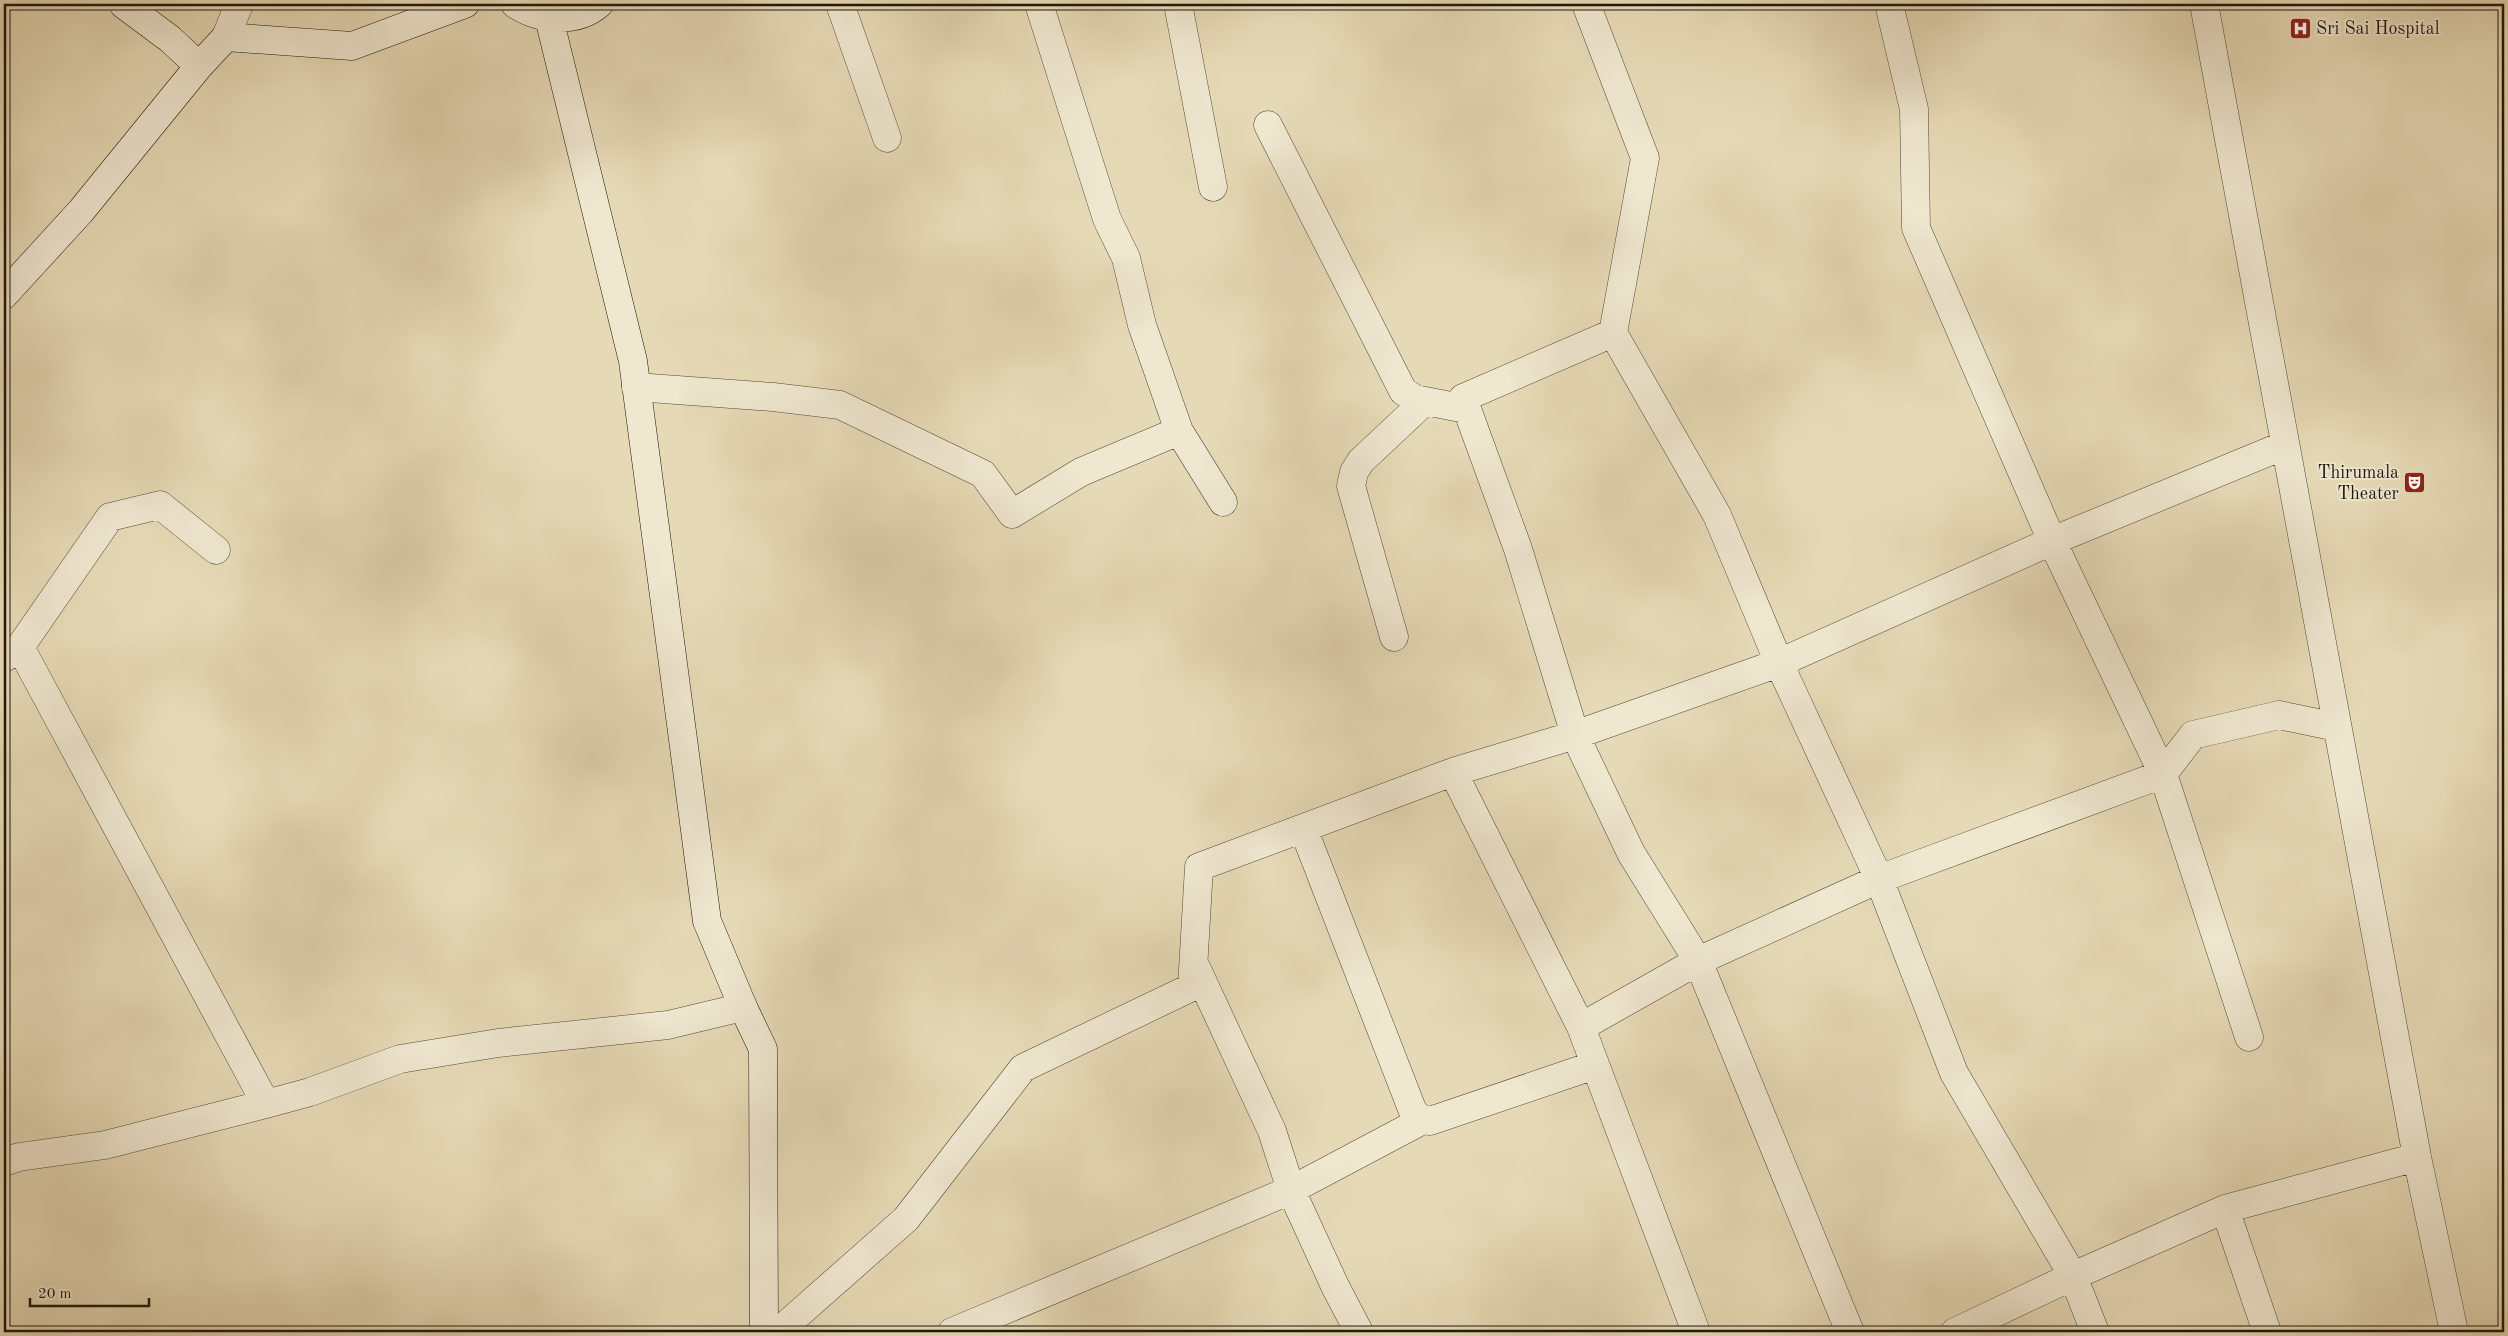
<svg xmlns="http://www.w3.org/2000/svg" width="2508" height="1336" font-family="'Old Standard TT',serif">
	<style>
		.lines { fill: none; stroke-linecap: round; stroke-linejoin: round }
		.street-casing { stroke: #514836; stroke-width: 29 }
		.secondary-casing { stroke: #1f170b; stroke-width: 29 }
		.street { stroke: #efe7d0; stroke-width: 28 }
		.secondary { stroke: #efe7d0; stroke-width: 28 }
		.labels { text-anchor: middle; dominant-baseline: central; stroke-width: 4; stroke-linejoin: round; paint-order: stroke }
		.poi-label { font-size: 18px; fill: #1f170b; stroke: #efe7d0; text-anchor: start }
	</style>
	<rect width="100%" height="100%" fill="#e6dab6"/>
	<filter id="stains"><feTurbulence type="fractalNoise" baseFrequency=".004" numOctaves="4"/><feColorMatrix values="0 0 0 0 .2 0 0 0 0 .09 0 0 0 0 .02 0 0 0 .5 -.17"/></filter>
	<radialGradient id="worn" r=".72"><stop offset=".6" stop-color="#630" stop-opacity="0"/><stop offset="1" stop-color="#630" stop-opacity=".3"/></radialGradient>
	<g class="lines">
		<defs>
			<path id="street" d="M840,4L887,138
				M1039,4L1107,219L1126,258L1142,325L1179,431
				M1178,4L1213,187
				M1586,4L1645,158L1613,333L1717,515L1779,663L1879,879L1954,1073L2073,1276L2095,1332
				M1889,4L1914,109L1916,228L2052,541L2163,774L2249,1037
				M2204,4L2417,1157L2454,1332
				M226,37L239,4
				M1268,125L1403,391L1415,399L1466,409
				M1613,333L1463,398L1518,549L1575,735L1631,853L1698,961L1850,1332
				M636,387L773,397L840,405L983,474L1012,514L1081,472L1179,431L1223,502
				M1394,637L1351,486L1354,472L1361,461L1425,401
				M20,647L110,517L160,505L216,550
				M4,658L20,647L266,1104
				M1453,772L1581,1027L1696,1332
				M1303,828L1412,1109C1417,1117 1421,1120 1430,1121L1595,1065
				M1194,963L1272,1131L1291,1190L1335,1286L1359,1332
				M1581,1027L1698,961L1879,879L2163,774L2193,735L2279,715L2337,727
				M4,1162L19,1157L105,1145L266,1104L310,1092L400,1059L498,1043L668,1025L743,1007
				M2225,1209L2267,1332
				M778,1332L906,1219L1023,1068L1192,987L1199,867L1453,772L1575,735L1779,663L2052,541L2285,445
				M952,1332L1291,1190L1423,1120
				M1955,1332L2073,1276L2225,1209L2417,1157"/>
			<path id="secondary" d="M123,4L170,39L199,66
				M515,4C539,20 576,24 599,4
				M549,18L633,361L707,921L743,1007L763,1049L764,1332
				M4,295L81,211L199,66L226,37L352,46L465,4"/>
		</defs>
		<use href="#street" class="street-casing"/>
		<use href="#secondary" class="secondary-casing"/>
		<use href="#street" class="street"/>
		<use href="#secondary" class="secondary"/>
	</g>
	<defs>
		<symbol id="hospital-square" viewBox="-11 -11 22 22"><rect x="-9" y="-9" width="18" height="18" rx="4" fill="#8f2418" stroke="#efe7d0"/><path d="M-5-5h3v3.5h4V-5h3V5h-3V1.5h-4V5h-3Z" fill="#fff"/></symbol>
		<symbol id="theatre-square" viewBox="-11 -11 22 22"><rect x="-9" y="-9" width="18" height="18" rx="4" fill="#8f2418" stroke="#efe7d0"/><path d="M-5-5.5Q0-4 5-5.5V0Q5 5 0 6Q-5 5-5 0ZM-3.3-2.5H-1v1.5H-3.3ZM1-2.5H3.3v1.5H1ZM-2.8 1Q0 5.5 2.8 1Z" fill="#fff"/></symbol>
	</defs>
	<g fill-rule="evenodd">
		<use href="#hospital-square" x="2288" y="16" width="25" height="25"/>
		<use href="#theatre-square" x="2402" y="470" width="25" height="25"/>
	</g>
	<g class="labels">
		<g class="poi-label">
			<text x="2316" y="29">Sri Sai Hospital</text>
			<text x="2399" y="473" text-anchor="end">Thirumala<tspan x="2399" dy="21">Theater</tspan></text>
		</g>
	</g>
	<rect width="2508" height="1336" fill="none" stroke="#e6dab6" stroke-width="20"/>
	<rect x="5" y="5" width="2498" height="1326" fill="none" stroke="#1f170b" stroke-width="2.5"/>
	<rect x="10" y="10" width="2488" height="1316" fill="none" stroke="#1f170b"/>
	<path d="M30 1298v8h119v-8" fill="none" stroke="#1f170b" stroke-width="2.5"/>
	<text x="38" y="1298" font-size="15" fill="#1f170b" stroke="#efe7d0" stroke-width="4" paint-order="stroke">20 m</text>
	<rect width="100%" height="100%" filter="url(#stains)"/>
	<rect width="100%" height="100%" fill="url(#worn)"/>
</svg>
